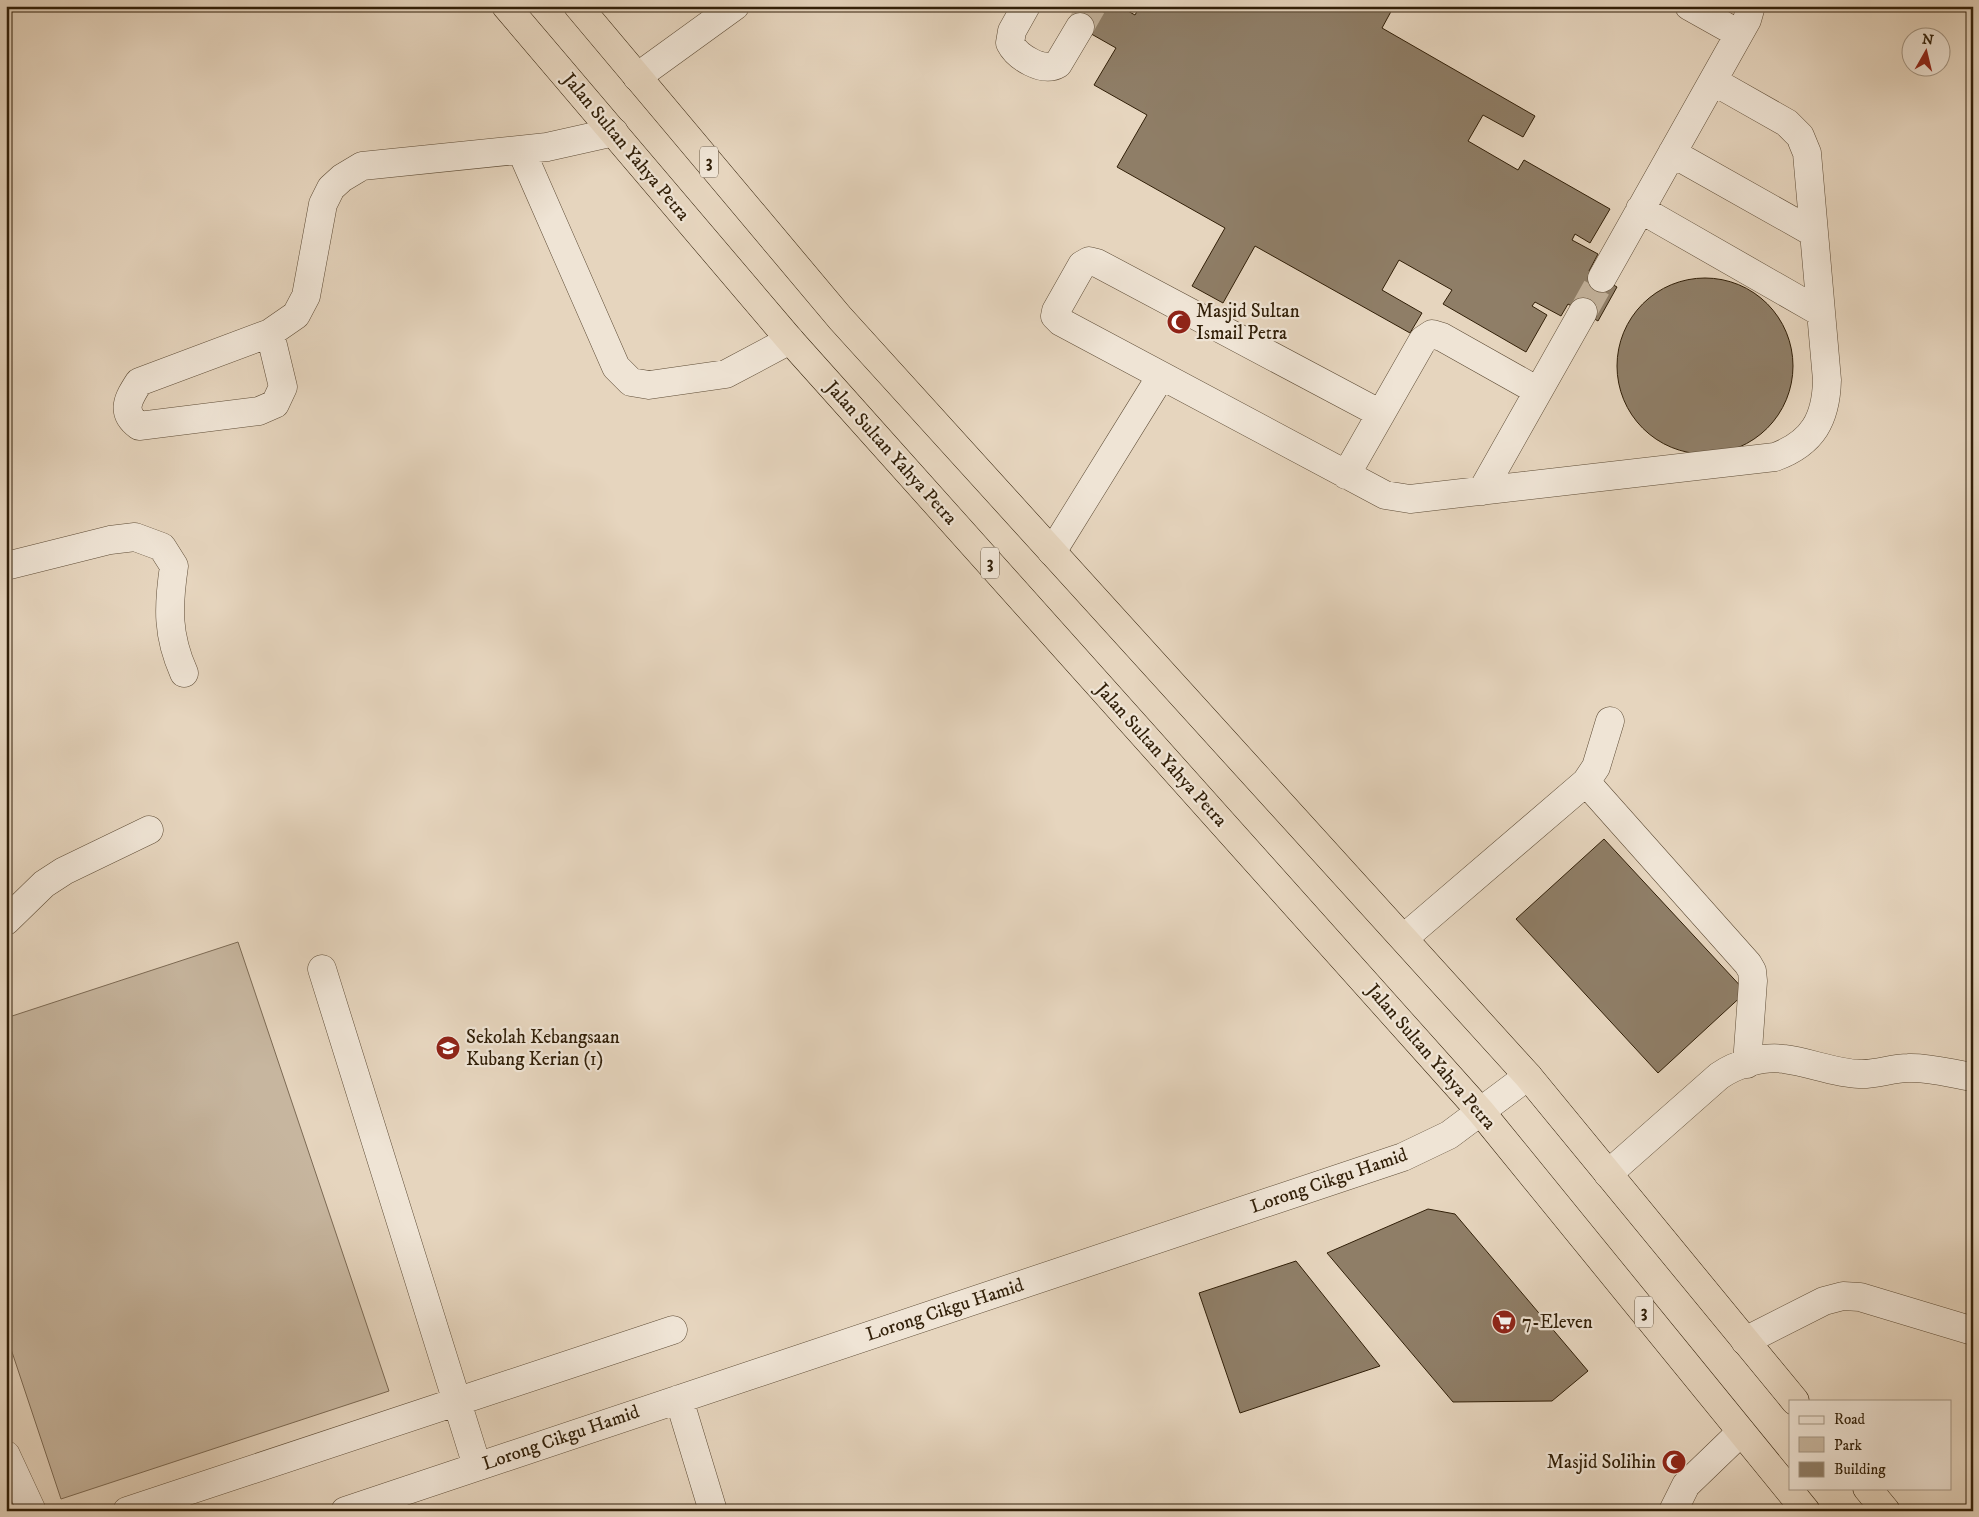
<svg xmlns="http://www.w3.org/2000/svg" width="1979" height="1517" font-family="'IM FELL DW Pica',serif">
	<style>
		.green { fill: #c7b69f; stroke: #7c6a54 }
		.building { fill: #8f7e67; stroke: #311f08 }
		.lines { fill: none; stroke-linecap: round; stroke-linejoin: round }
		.minor-tunnel { stroke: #c2b19a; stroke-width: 28; stroke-dasharray: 28 14; stroke-linecap: butt }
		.minor-casing { stroke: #5e4c36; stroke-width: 29 }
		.highway-casing { stroke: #311f08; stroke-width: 29 }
		.minor { stroke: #efe4d5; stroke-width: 28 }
		.highway { stroke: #e6d5be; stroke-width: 28 }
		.labels { text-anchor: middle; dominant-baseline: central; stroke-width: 4.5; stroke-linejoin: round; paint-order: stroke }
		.shield { fill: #efe4d5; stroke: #6a5a46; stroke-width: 1 }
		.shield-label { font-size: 18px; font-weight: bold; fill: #311f08 }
		.street-label { font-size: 19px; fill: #311f08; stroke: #efe4d5 }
		.poi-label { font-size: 19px; fill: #311f08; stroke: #efe4d5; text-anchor: start }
	</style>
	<rect width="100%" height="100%" fill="#e6d5be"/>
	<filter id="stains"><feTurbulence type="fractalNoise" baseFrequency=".004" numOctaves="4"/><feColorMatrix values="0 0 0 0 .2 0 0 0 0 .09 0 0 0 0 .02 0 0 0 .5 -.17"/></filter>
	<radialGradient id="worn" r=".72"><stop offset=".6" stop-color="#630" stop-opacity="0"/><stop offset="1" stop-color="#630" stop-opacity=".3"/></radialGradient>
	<path class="green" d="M238,942L389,1391L61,1499L6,1334V1018Z"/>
	<path class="building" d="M1081,6H1119L1135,15L1140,6H1342L1350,11L1352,6H1394L1382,28L1535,116L1523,137L1483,115L1468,141L1518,170L1524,160L1610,209L1590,243L1575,234L1572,240L1598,254L1589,271L1617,287L1598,321L1568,304L1561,316L1535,302L1532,306L1547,315L1526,352L1443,304L1452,290L1399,260L1382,290L1422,313L1410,333L1255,246L1223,303L1192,286L1225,228L1117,167L1147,115L1094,85L1116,48L1072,23Z
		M1617 366a88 88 0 1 1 176 0a88 88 0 1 1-176 0Z
		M1604,839L1746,992L1658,1073L1516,919Z
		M1428,1209L1455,1214L1588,1371L1552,1401L1453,1402L1327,1253Z
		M1296,1261L1380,1366L1240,1413L1199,1293Z"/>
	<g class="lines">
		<path class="minor-tunnel" d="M1080,27L1092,6
			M1583,312L1602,278"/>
		<defs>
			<path id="minor" d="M1026,6L1012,31L1010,43C1017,57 1043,73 1058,64L1080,27
				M1689,6L1739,34
				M637,77L735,6
				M521,150L616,367L631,382L649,385L726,374L790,340
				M1672,153L1814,233
				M1640,209L1820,312
				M1602,278L1747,20L1751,6
				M270,333L283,387L275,404L259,411L139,426C120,412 128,399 139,382L270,333L296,315L306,296L323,204L331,188L342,178L362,166L547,147L614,132
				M1381,414L1097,263L1089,261L1082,265L1056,311L1055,316L1061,322L1385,495L1410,499L1775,457C1813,443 1826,419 1827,380L1807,153L1800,136L1787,123L1713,81
				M1346,475L1423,340L1432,334L1442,337L1538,391
				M1482,491L1583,312
				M1052,552L1161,376
				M6,566L110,540L135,537L162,547L174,566C168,607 167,635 184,673
				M1586,782L1748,964L1752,971L1753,981L1747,1064
				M6,921L44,884L64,871L149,830
				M1404,938L1586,782L1596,767L1610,721
				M322,969L477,1466
				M1608,1174L1719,1076C1736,1064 1763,1056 1784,1059C1809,1062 1834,1073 1859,1074C1876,1075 1892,1068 1908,1068C1930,1067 1952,1074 1973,1077
				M1745,1341L1824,1301L1843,1296L1860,1297L1973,1331
				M679,1399L713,1511
				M6,1455L32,1511
				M127,1511L673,1330
				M345,1511L1403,1157L1449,1135L1528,1076
				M1673,1511L1686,1485L1741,1432"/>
			<path id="highway" d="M506,6L790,340L1481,1112L1806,1511
				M578,6L840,318L1528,1076L1795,1401
				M1867,1488L1886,1511"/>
		</defs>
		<use href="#minor" class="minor-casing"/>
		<use href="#highway" class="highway-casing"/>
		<use href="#minor" class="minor"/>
		<use href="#highway" class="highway"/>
	</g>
	<defs>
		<symbol id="mosque-disc" viewBox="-11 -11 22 22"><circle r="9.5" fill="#8f2418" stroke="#efe4d5"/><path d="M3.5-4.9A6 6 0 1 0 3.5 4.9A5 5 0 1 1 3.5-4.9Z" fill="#fff"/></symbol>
		<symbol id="school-disc" viewBox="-11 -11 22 22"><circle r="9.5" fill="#8f2418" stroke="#efe4d5"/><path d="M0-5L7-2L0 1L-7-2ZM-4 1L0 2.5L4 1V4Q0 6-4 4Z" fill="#fff"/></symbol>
		<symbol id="supermarket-disc" viewBox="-11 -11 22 22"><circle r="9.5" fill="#8f2418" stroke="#efe4d5"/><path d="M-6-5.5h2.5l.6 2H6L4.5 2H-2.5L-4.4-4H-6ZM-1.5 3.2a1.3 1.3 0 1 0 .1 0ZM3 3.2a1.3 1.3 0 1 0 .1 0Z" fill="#fff"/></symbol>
	</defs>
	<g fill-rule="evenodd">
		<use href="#mosque-disc" x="1165" y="308" width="28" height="28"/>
		<use href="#school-disc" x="434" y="1034" width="28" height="28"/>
		<use href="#supermarket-disc" x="1490" y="1308" width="28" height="28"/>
		<use href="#mosque-disc" x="1660" y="1448" width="28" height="28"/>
	</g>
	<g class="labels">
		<g class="shield">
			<rect x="700" y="146.5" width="18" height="31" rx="4"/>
			<rect x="981" y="547.5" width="18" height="31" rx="4"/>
			<rect x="1635" y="1296.5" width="18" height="31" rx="4"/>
		</g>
		<g class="shield-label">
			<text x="709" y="162">3</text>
			<text x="990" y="563">3</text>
			<text x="1644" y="1312">3</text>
		</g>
		<g class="street-label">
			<text transform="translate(626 147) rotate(50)">Jalan Sultan Yahya Petra</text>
			<text transform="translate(891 453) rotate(48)">Jalan Sultan Yahya Petra</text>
			<text transform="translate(1161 755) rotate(48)">Jalan Sultan Yahya Petra</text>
			<text transform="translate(1431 1057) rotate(49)">Jalan Sultan Yahya Petra</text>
			<text transform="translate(1329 1181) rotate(-19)">Lorong Cikgu Hamid</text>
			<text transform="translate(945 1310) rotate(-18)">Lorong Cikgu Hamid</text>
			<text transform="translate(561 1438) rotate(-19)">Lorong Cikgu Hamid</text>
		</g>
		<g class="poi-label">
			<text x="1196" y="311">Masjid Sultan<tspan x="1196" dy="22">Ismail Petra</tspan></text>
			<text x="466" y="1037">Sekolah Kebangsaan<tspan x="466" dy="22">Kubang Kerian (1)</tspan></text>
			<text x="1522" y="1322">7-Eleven</text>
			<text x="1656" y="1462" text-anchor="end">Masjid Solihin</text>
		</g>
	</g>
	<rect width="1979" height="1517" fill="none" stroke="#e6d5be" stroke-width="25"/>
	<rect x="8" y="8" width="1964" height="1502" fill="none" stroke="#311f08" stroke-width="2.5"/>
	<rect x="12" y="12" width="1954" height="1492" fill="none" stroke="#311f08"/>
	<rect x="1789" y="1400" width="162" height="90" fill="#efe4d5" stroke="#a39583"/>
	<rect x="1799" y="1416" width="25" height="8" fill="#efe4d5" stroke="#a39583"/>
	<text x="1834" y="1424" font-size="15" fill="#311f08">Road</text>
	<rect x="1799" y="1437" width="25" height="15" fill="#c7b69f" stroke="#a39583"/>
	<text x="1834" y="1450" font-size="15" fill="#311f08">Park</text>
	<rect x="1799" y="1462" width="25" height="15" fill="#8f7e67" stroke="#a39583"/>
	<text x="1834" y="1474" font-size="15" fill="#311f08">Building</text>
	<g transform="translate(1926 52) rotate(8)"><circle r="24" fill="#efe4d5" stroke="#a39583"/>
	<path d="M0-4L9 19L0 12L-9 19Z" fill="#8f2418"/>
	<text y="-8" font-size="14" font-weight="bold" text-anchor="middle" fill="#311f08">N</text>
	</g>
	<rect width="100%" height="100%" filter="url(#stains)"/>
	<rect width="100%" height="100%" fill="url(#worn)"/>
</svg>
